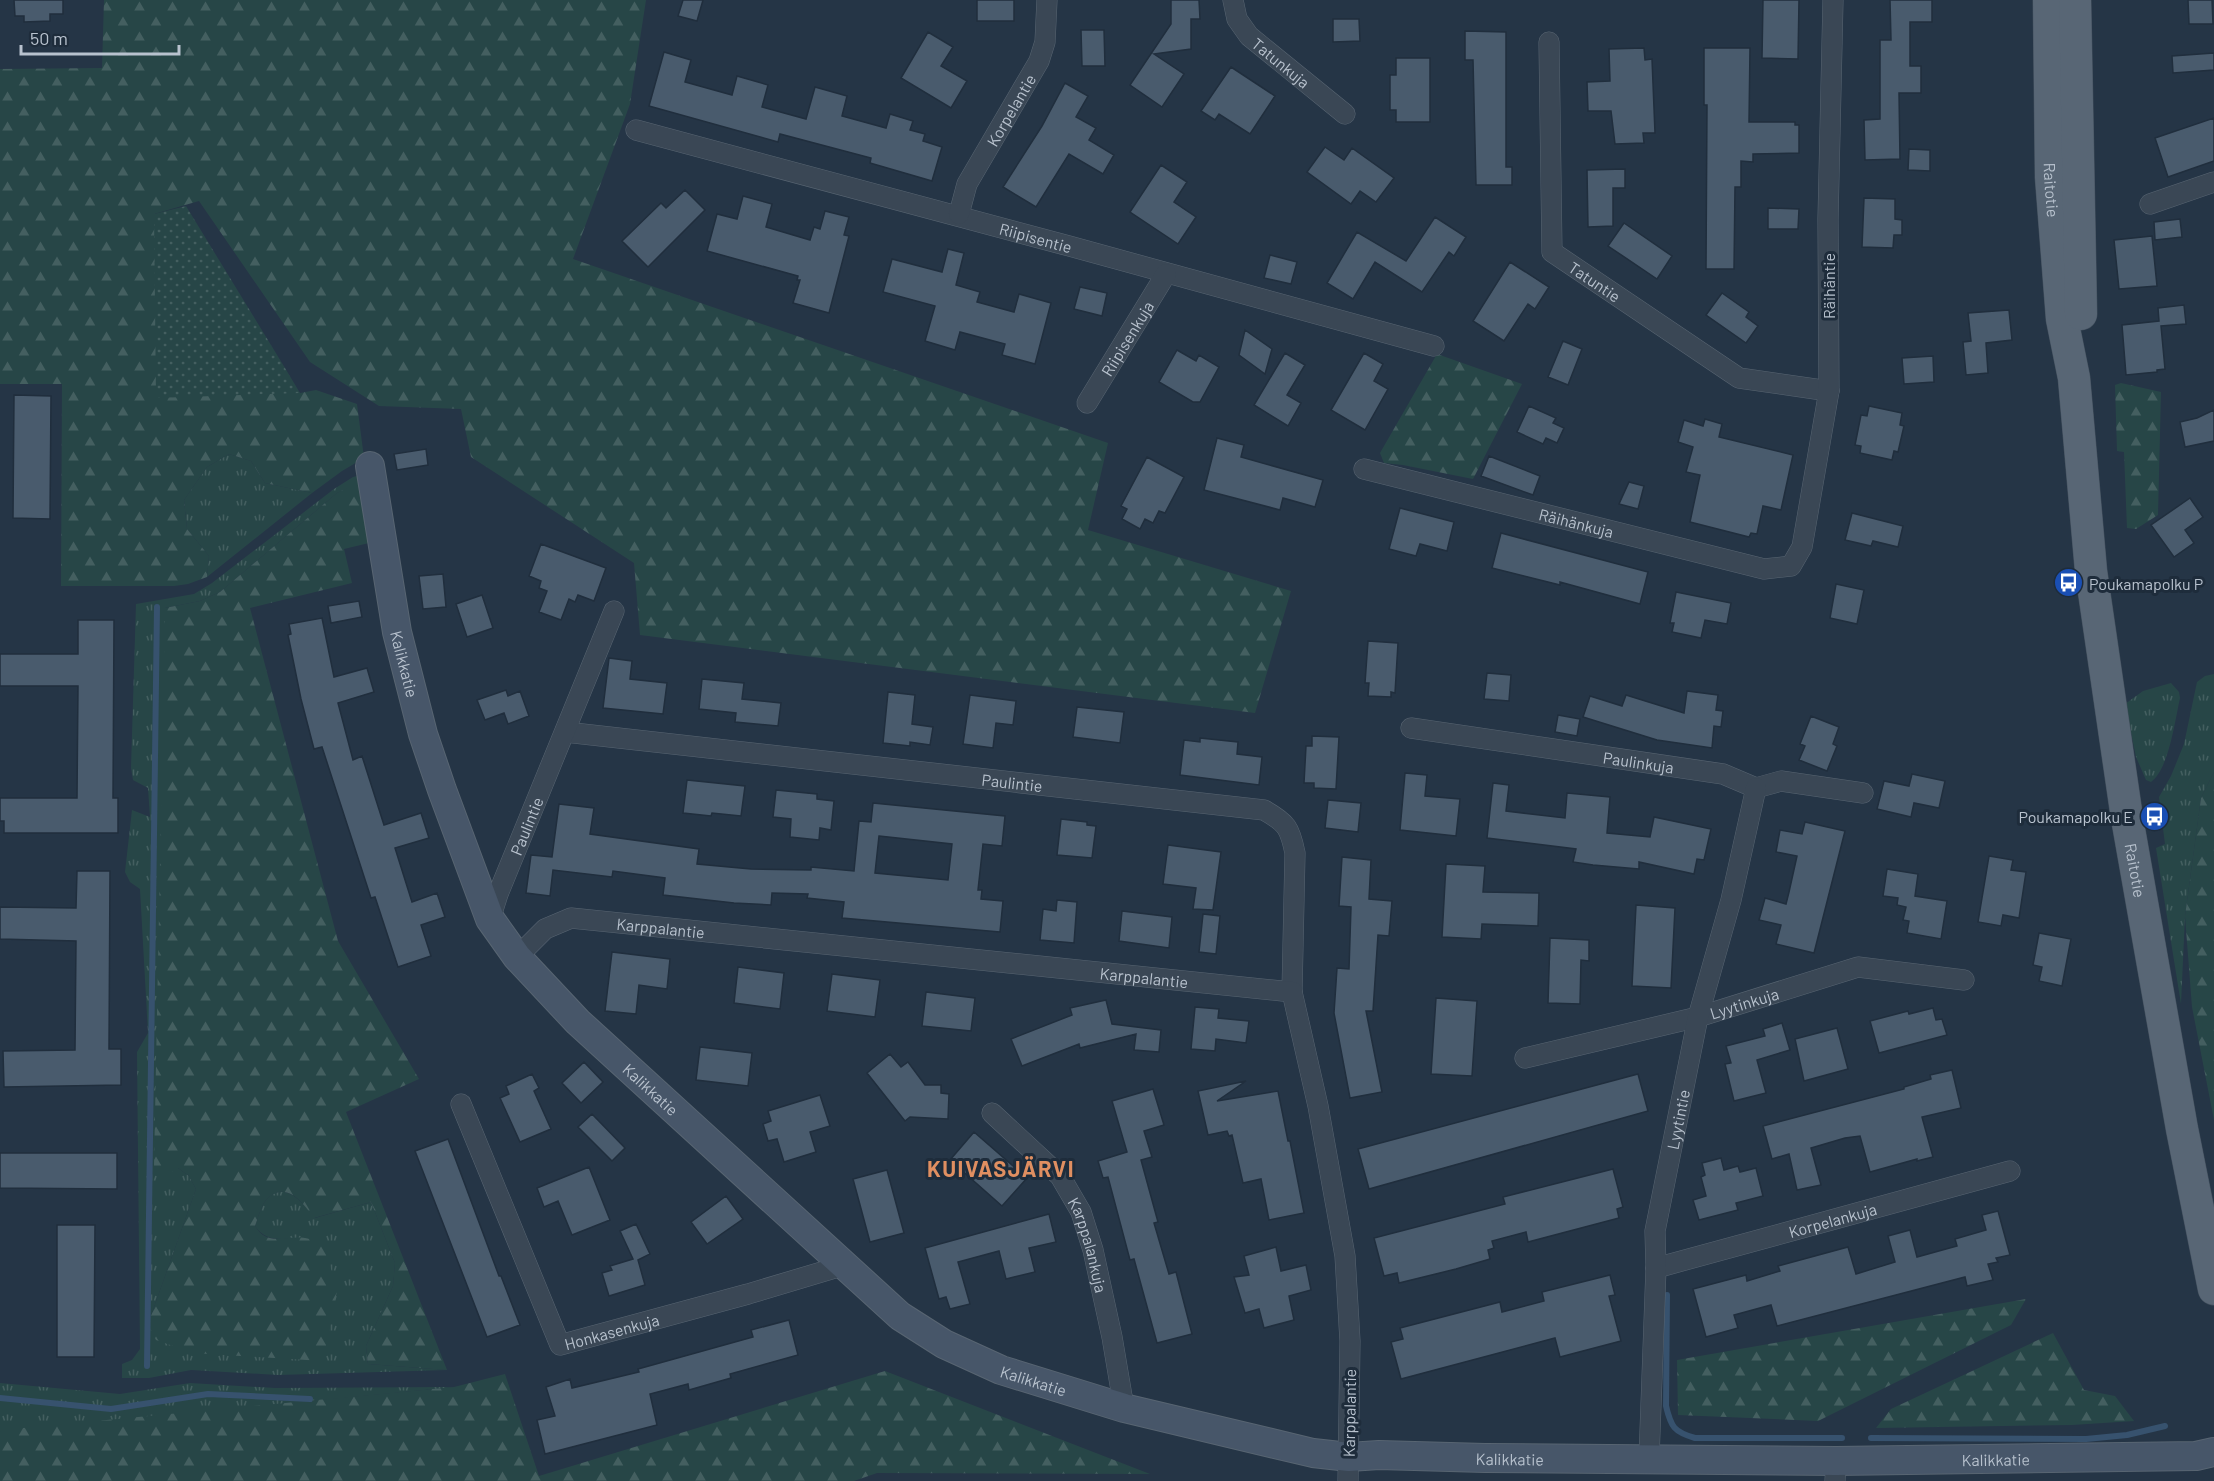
<svg xmlns="http://www.w3.org/2000/svg" width="2214" height="1481" font-family="Barlow,sans-serif">
	<style>
		.grass { fill: url(#grass-tufts) }
		.forest { fill: url(#forest-firs) }
		.park { fill: url(#park-dots) }
		.lines { fill: none; stroke-linecap: round; stroke-linejoin: round }
		.stream { stroke: #37526e; stroke-width: 6 }
		.building { fill: #495b6d; stroke: #202e3d; stroke-width: 1.5; fill-rule: evenodd }
		.street-casing { stroke: #586572; stroke-width: 21 }
		.secondary-casing { stroke: #586572; stroke-width: 30 }
		.primary-casing { stroke: #43505e; stroke-width: 33 }
		.street { stroke: #3a4755; stroke-width: 20 }
		.secondary { stroke: #475669; stroke-width: 28 }
		.primary { stroke: #586675; stroke-width: 32 }
		.labels { text-anchor: middle; dominant-baseline: central; stroke-width: 6; stroke-linejoin: round; paint-order: stroke }
		.street-label { font-size: 16px; fill: #b8c2ce; stroke: #1e2c3b }
		.poi-label { font-size: 16px; fill: #b8c2ce; stroke: #1e2c3b; text-anchor: start }
		.district-label { font-size: 22px; font-weight: bold; letter-spacing: 1.5px; fill: #e08f61; stroke: #1e2c3b }
	</style>
	<defs>
		<pattern id="grass-tufts" width="24" height="20" patternUnits="userSpaceOnUse" patternTransform="scale(1.5)"><rect width="24" height="20" fill="#274647"/><path d="M3 7l-1-3M5 7V3M7 7l1-3M15 17l-1-3M17 17v-4M19 17l1-3" fill="none" stroke="#445f60"/></pattern>
		<pattern id="forest-firs" width="22" height="20" patternUnits="userSpaceOnUse" patternTransform="scale(1.5)"><rect width="22" height="20" fill="#274647"/><path d="M5 1l3.5 6h-7zM16 11l3.5 6h-7z" fill="#445f60"/></pattern>
		<pattern id="park-dots" width="8" height="8" patternUnits="userSpaceOnUse" patternTransform="scale(1.5)"><rect width="8" height="8" fill="#274647"/><path d="M2 2h.1M6 6h.1" fill="none" stroke="#445f60" stroke-width="1.8" stroke-linecap="round"/></pattern>
	</defs>
	<rect width="100%" height="100%" fill="#253546"/>
	<path class="grass" d="M229,454L251,461L265,483L312,493L207,577L209,556L187,529L184,500L207,467Z
		M361,475L367,480L337,493L220,592L200,601L165,608L178,1168L189,1176L196,1189L148,1324L304,1238C284,1238 267,1244 255,1226C258,1218 261,1206 266,1200C285,1179 303,1203 315,1218L371,1202L395,1263L393,1286L366,1346L368,1364L447,1370L278,1375L191,1370L149,1378H122V1364L132,1360L140,1349L137,1052L148,1033L140,889L130,882L125,872L132,810L150,817L148,788L133,780L131,768L136,604L194,594L212,583L334,489L353,477Z
		M2214,674V772L2201,798L2185,916L2181,1004L2156,848L2165,844L2159,797L2171,776L2184,744L2197,682L2205,676Z
		M2171,683L2179,692L2180,698C2175,720 2169,769 2151,782L2146,780L2136,757L2125,704L2143,691Z
		M0,1383L120,1394L190,1383L275,1388L454,1387L0,1432Z"/>
	<path class="forest" d="M104,0H646L630,104L573,259L1108,443L1088,530L1291,591L1255,713L640,635L634,563L471,457L461,409L379,406L310,362L199,201L154,214L300,393L316,390L357,404L364,458L342,471L312,493L265,483L251,461L229,454L207,467L184,500L187,529L209,556L207,577L188,584L174,586H61L62,384H0V69L102,68Z
		M1437,354L1522,384L1473,479L1403,465L1384,463L1380,453Z
		M2121,383L2161,392L2158,515L2136,529L2127,528L2124,452L2117,451L2115,385Z
		M359,482L373,542L344,549L352,583L250,608L338,941L419,1079L346,1112L447,1370L368,1364L366,1346L393,1286L395,1263L371,1202L314,1218C303,1203 286,1179 266,1200C261,1206 258,1218 255,1226C268,1247 284,1235 305,1238C311,1239 318,1241 324,1243L337,1291L323,1361L193,1353L156,1340L148,1324L196,1189L189,1176L178,1168L165,1176L158,1174L154,1166L165,608L200,601L220,592L337,493Z
		M2214,772V1120L2192,1007L2185,916L2201,798Z
		M2026,1299L2011,1325L1818,1421L1678,1415L1677,1360Z
		M2053,1333L2084,1390L2115,1396L2134,1421L2072,1425L1876,1428L1891,1409Z
		M885,1371L1150,1474L877,1473L854,1481H0V1432L2,1430L454,1387L505,1374L539,1476Z"/>
	<path class="park" d="M186,206L285,368L300,393L156,398L154,214Z"/>
	<g class="lines">
		<path class="stream" d="M1667,1295L1666,1406C1671,1427 1674,1432 1695,1438H1842
			M147,1366L157,607
			M0,1398L111,1409L208,1394L310,1399
			M1871,1438L2086,1439L2127,1435L2165,1426"/>
	</g>
	<path class="building" d="M14,0H63V14H50V21L24,22V16H15Z
		M683,0H703L697,21L678,16Z
		M977,0H1014V21H977Z
		M1171,0H1199L1200,19H1191V49L1154,54L1184,74L1162,107L1130,85L1171,24Z
		M1763,0H1799L1798,59L1762,58Z
		M1890,0H1932V22H1910V66H1921V93H1899L1900,159L1865,160L1864,120L1880,119V40H1891Z
		M2188,0H2212L2213,24H2189Z
		M1333,19H1359L1360,41L1333,42Z
		M1081,30H1104L1105,66H1082Z
		M1465,31L1506,32V167H1512V185H1476L1473,60H1465Z
		M928,32L953,47L941,66L967,81L951,108L901,78Z
		M1644,48L1645,60L1652,59L1655,133H1643L1644,143L1615,144L1611,111H1588L1587,82L1610,81L1609,49Z
		M1704,48H1750L1749,122H1795V125H1799V153L1753,154V162L1741,161V187H1735L1734,269H1706L1707,105H1704Z
		M664,52L691,60L685,82L732,95L737,76L768,85L762,107L806,119L815,87L847,96L842,116L886,128L890,114L913,121L910,130L925,134L923,141L942,147L932,181L870,163L871,158L780,134L778,142L649,106Z
		M2214,53V70L2173,73L2172,56Z
		M1396,58H1430V122H1396V110H1390V75H1396Z
		M1231,67L1275,96L1250,134L1219,114L1215,120L1201,111Z
		M1065,83L1088,96L1076,117L1096,128L1089,140L1114,155L1103,174L1069,154L1036,207L1003,187L1042,126Z
		M2214,118V161L2168,177L2155,138Z
		M1325,147L1344,160L1352,148L1394,178L1376,202L1360,191L1351,204L1307,172Z
		M1909,149L1930,150V171L1908,170Z
		M1161,165L1187,182L1174,202L1196,217L1178,244L1130,212Z
		M1625,169V188H1613V226L1588,227L1587,170Z
		M685,190L705,210L648,267L622,241L661,203L666,208Z
		M743,196L772,204L766,227L810,240L814,227L820,229L825,211L849,217L844,235L849,236L829,313L793,303L800,280H797L798,276L707,251L717,214L737,219Z
		M1864,198L1895,199V219L1902,220V235H1894L1893,248L1862,247Z
		M1768,208L1799,209L1798,229H1768Z
		M1435,217L1466,237L1454,256L1449,252L1422,292L1375,262L1353,299L1327,283L1357,232L1406,261Z
		M2180,219L2182,237L2155,240L2154,222Z
		M1624,223L1672,256L1657,279L1608,246Z
		M2152,236L2157,286L2119,289L2114,240Z
		M948,249L964,253L956,285L980,292L977,302L1014,312L1019,294L1051,303L1035,364L1002,355L1005,344L960,332L955,350L925,341L935,306L883,292L892,259L942,272Z
		M1270,255L1297,262L1291,284L1264,278Z
		M1510,262L1549,287L1535,309L1528,304L1504,341L1473,321Z
		M1080,287L1107,293L1102,316L1074,309Z
		M1722,293L1749,312L1746,317L1758,326L1746,343L1706,315Z
		M2184,305L2186,324L2161,326L2165,369L2157,370V372L2126,375L2122,325L2159,321L2158,308Z
		M2009,310L2012,340L1986,343L1988,373L1966,375L1963,342L1971,341L1968,313Z
		M1245,330L1272,349L1265,374L1239,355Z
		M1563,341L1582,349L1568,385L1548,377Z
		M1177,350L1196,361L1199,355L1219,367L1200,402H1193L1159,382Z
		M1285,353L1305,365L1287,395L1301,403L1288,426L1254,405Z
		M1364,353L1383,364L1374,381L1388,389L1365,430L1331,410Z
		M1933,356L1934,382L1904,384L1902,358Z
		M14,395L51,396L50,519L13,518Z
		M1529,406L1556,418L1553,423L1564,428L1557,443L1546,438L1543,444L1517,432Z
		M1869,406L1902,413L1900,425L1904,426L1898,452L1894,451L1892,460L1860,453L1861,446L1855,445L1861,415L1867,416Z
		M2214,410V441L2185,447L2180,422L2197,418Z
		M1705,419L1722,424L1719,437L1793,455L1781,510L1763,506L1757,534L1751,533L1749,537L1690,522L1700,475L1686,472L1693,447L1678,442L1684,420L1703,426Z
		M1217,438L1244,445L1241,457L1323,480L1315,507L1283,498L1280,510L1204,490Z
		M426,449L428,465L397,470L394,454Z
		M1489,456L1540,476L1533,495L1481,476Z
		M1147,457L1184,477L1165,513L1159,511L1153,523L1145,519L1140,529L1122,519L1127,509L1121,506Z
		M1629,482L1644,486L1638,509L1619,504Z
		M2190,498L2203,517L2185,530L2194,543L2174,557L2151,525Z
		M1400,508L1454,522L1447,551L1420,544L1416,556L1389,549Z
		M1852,513L1903,526L1898,547L1873,541L1871,546L1845,540Z
		M1501,533L1648,572L1640,604L1560,582V585L1492,568Z
		M541,544L606,568L594,601L578,595L575,602L569,599L561,620L539,612L547,591L539,588L541,581L529,576Z
		M443,574L446,607L423,609L419,576Z
		M1836,584L1864,590L1857,624L1830,618Z
		M1676,592L1731,603L1727,624L1705,620L1701,638L1672,632L1674,623H1670Z
		M482,595L493,628L467,637L456,604Z
		M359,601L362,617L331,623L328,606Z
		M322,618L334,677L367,668L374,692L338,703L353,760L362,756L384,825L421,813L429,838L395,848L412,902L437,893L445,917L421,925L431,956L398,967L375,897L371,898L322,747L314,749L301,699L288,635L291,634L289,624Z
		M78,620H114L113,798H118V833H4V821H0V798H77L78,686H0V654H78Z
		M1368,641L1398,643L1395,693L1391,692V697L1368,696L1369,683H1365Z
		M609,658L632,661L630,679L667,683L663,714L603,708Z
		M1487,673L1511,675L1509,701L1484,699Z
		M702,679L744,683L742,699L781,703L778,726L735,722L736,713L699,709Z
		M506,690L508,696L520,691L529,716L508,724L504,713L485,720L477,700Z
		M1687,691L1718,695L1716,710L1723,711L1721,727L1714,726L1712,748L1657,740L1583,717L1590,696L1622,706L1626,695L1684,713Z
		M888,692L915,695L912,724L933,727L930,745L910,742V746L883,743Z
		M970,695L1016,701L1013,725L996,723L993,748L963,744Z
		M1077,707L1124,712L1120,743L1073,737Z
		M1558,715L1580,719L1577,736L1555,732Z
		M1811,716L1839,727L1833,744L1837,746L1827,771L1799,760L1805,746L1800,744Z
		M1312,736L1339,737L1336,789L1314,788V783H1304L1306,746H1312Z
		M1200,738L1238,742L1237,754L1262,757L1259,785L1180,775L1184,740L1200,742Z
		M1405,773L1427,775L1425,796L1460,799L1456,836L1400,830Z
		M1912,774L1945,781L1939,808L1914,803L1911,817L1877,809L1884,781L1909,786Z
		M687,780L745,786L741,816L712,813L711,816L683,813Z
		M1493,783L1509,785L1506,811L1565,818L1567,793L1610,797L1607,833L1650,837L1654,817L1711,829L1704,860L1697,859L1694,874L1639,862V869L1593,865L1573,862L1576,849L1487,838Z
		M776,790L817,794V799L834,801L831,830L820,828L819,840L790,837L791,819L773,817Z
		M1328,800L1361,803L1358,832L1325,828Z
		M873,803L1005,816L1002,846L983,844L978,890H982L981,899L1003,901L1000,932L842,918L844,902L807,898L808,894L772,893L771,905L734,903L663,895L665,878L613,871L612,877L553,870L550,896L526,893L531,855L552,857L559,804L594,808L590,834L699,849L697,864L751,869L811,870V867L854,871L859,821L871,822ZM879,836L952,844L948,880L875,873Z
		M1061,819L1087,822V825L1096,826L1092,858L1057,855Z
		M1805,822L1845,831L1814,953L1776,944L1781,925L1759,920L1765,898L1786,904L1789,892L1797,856L1776,852L1780,830L1802,834Z
		M1168,845L1221,852L1213,910L1193,909L1196,888L1163,884Z
		M1989,856L2013,860L2011,870L2026,872L2019,918L2003,915L2001,926L1978,922Z
		M1342,857L1371,860L1369,899L1392,901L1389,936L1378,935L1373,1011H1366L1382,1092L1350,1098L1334,1013L1337,968L1349,969L1351,907L1339,906Z
		M1446,864L1485,866L1483,892L1539,893L1538,926L1482,924L1481,939L1442,937Z
		M1887,869L1918,874L1915,896L1947,901L1941,939L1907,933L1909,921L1903,920L1906,907L1897,905L1898,898L1883,896Z
		M77,871H110L109,1049H121V1085L4,1087L3,1051L75,1050L76,941L0,939V907L76,908Z
		M1057,900L1077,902L1074,943L1040,940L1043,909L1056,911Z
		M1636,905L1675,908L1671,988L1632,986Z
		M1122,911L1172,917L1169,948L1119,941Z
		M1203,914L1220,916L1216,954L1199,952Z
		M2039,933L2071,939L2062,986L2039,981L2042,967L2033,965Z
		M1550,938L1589,940V961L1581,960L1580,1004L1548,1003Z
		M612,952L670,959L667,989L639,985L636,1014L605,1011Z
		M738,967L784,973L780,1009L734,1003Z
		M832,974L880,980L875,1017L827,1011Z
		M926,992L975,998L971,1031L922,1026Z
		M1436,998L1477,1001L1472,1076L1431,1074Z
		M1106,1000L1112,1024L1161,1030L1159,1052L1134,1050L1136,1034L1080,1048L1079,1044L1022,1066L1011,1039L1072,1015L1070,1008Z
		M1195,1007L1219,1009L1218,1018L1249,1021L1246,1043L1216,1039L1215,1051L1191,1049Z
		M1933,1008L1936,1020L1942,1019L1947,1035L1879,1053L1870,1021L1908,1011L1909,1014Z
		M1782,1023L1790,1050L1757,1060L1766,1093L1734,1101L1725,1064L1731,1063L1726,1046L1765,1036L1763,1029Z
		M1837,1028L1848,1069L1804,1081L1795,1039Z
		M700,1047L752,1053L748,1086L696,1080Z
		M890,1054L901,1067L908,1062L925,1085H941V1093L949,1094L948,1119L910,1117L905,1121L867,1073Z
		M584,1062L603,1082L581,1103L562,1083Z
		M1952,1070L1961,1108L1922,1117L1933,1157L1917,1161V1159L1870,1172L1860,1136L1845,1138L1811,1148L1821,1185L1797,1190L1789,1154L1772,1159L1763,1126L1904,1089V1087L1931,1079L1930,1075Z
		M532,1074L539,1088L534,1091L551,1129L520,1142L500,1098L509,1094L506,1086Z
		M1638,1074L1648,1111L1369,1189L1358,1149Z
		M1246,1081L1217,1101L1278,1091L1288,1141H1290L1304,1213L1269,1220L1261,1179L1243,1183L1232,1135L1229,1136L1227,1131L1208,1135L1198,1091Z
		M1153,1089L1164,1125L1144,1131L1152,1157L1141,1160L1158,1222L1154,1223L1169,1274L1176,1272L1192,1334L1157,1343L1134,1259L1130,1260L1108,1177L1103,1178L1098,1161L1127,1152L1112,1101Z
		M820,1095L830,1126L810,1132L816,1152L784,1162L777,1139L768,1141L763,1124L771,1121L768,1111Z
		M592,1114L625,1148L612,1161L578,1127Z
		M974,1132L1027,1178L1002,1206L950,1160Z
		M448,1139L499,1276H501L520,1325L487,1337L415,1151Z
		M0,1153H117V1189L0,1188Z
		M1721,1158L1724,1170L1738,1166L1740,1172L1756,1168L1763,1196L1736,1203L1738,1210L1699,1220L1693,1200L1706,1196L1701,1177L1705,1175L1702,1163Z
		M589,1167L610,1220L572,1235L558,1201L544,1207L537,1188Z
		M1613,1169L1623,1207L1617,1209L1619,1218L1528,1242L1526,1232L1492,1241L1494,1248L1488,1250L1490,1259L1456,1269L1399,1283L1397,1273L1384,1276L1374,1238L1505,1204L1503,1197Z
		M887,1170L904,1233L870,1242L853,1179Z
		M726,1196L743,1219L707,1244L691,1222Z
		M1998,1211L2010,1255L1996,1258L1998,1262L1988,1264L1993,1280L1967,1286L1965,1277L1777,1326L1771,1305L1734,1315L1738,1328L1706,1337L1693,1289L1746,1275L1747,1281L1780,1271L1778,1266L1848,1247L1856,1274L1895,1262L1888,1236L1910,1230L1917,1257L1957,1246L1955,1239L1986,1230L1982,1215Z
		M1049,1214L1056,1242L1029,1248L1035,1272L1006,1279L999,1251L958,1262L970,1304L950,1309L946,1297L939,1299L925,1248Z
		M636,1224L650,1254L638,1260L645,1285L609,1296L602,1273L612,1270L610,1266L633,1259L620,1231Z
		M57,1225H95L94,1357H57Z
		M1276,1247L1281,1271L1306,1265L1311,1290L1289,1296L1294,1320L1264,1328L1259,1309L1245,1313L1234,1277L1249,1275L1244,1256Z
		M1610,1275L1615,1295L1609,1296L1621,1341L1560,1357L1555,1338L1401,1379L1391,1342L1403,1339L1400,1328L1500,1302L1502,1312L1544,1301L1542,1292Z
		M789,1320L798,1355L730,1374L731,1378L689,1390L688,1384L650,1394L657,1425L545,1454L537,1420L555,1416L546,1387L570,1379L572,1388L639,1372L638,1369L753,1337L751,1330Z"/>
	<g class="lines">
		<defs>
			<g id="street">
				<path id="s1" d="M1233,0L1237,19L1249,36L1345,114"/>
				<path id="s2" d="M1549,42L1552,252L1739,378L1829,391"/>
				<path id="s3" d="M636,130C903,200 1168,273 1434,346"/>
				<path d="M2150,204L2214,182"/>
				<path id="s4" d="M959,214L967,184L1039,61L1045,42L1047,0"/>
				<path id="s5" d="M1087,403L1166,274"/>
				<path id="s6" d="M1364,469L1764,569L1791,566L1802,547L1829,391L1828,219L1833,0"/>
				<path id="s7" d="M1411,728L1723,774L1756,788L1781,781L1863,793"/>
				<path id="s8" d="M565,732L1264,810C1287,823 1290,828 1295,853L1292,992"/>
				<path id="s9" d="M490,919L498,894L614,611"/>
				<path id="s10" d="M517,957L545,929L571,918L1292,992L1318,1106L1345,1256L1350,1341L1348,1481"/>
				<path id="s11" d="M1525,1058L1698,1017L1858,967L1964,980"/>
				<path id="s12" d="M461,1104L560,1345L748,1294L845,1265"/>
				<path id="s13" d="M992,1113L1060,1176L1081,1212L1093,1250L1112,1337L1124,1408"/>
				<path id="s14" d="M1656,1268L2010,1171"/>
				<path id="s15" d="M1649,1459L1656,1268L1655,1231L1698,1017L1731,900L1756,788"/>
				<path d="M1835,1481L1836,1461"/>
			</g>
			<g id="secondary">
				<path id="s16" d="M370,466L397,632L423,734L442,790L490,919L517,957L578,1022L900,1316L944,1344L1001,1370L1124,1408L1313,1453L1349,1457L1379,1455L1485,1458L1836,1461L2196,1456L2214,1452"/>
			</g>
			<g id="primary">
				<path id="s17" d="M2049,0L2051,177L2062,319L2074,378L2091,571L2127,818L2182,1129L2214,1289"/>
				<path d="M2075,0L2081,314"/>
			</g>
		</defs>
		<use href="#street" class="street-casing"/>
		<use href="#secondary" class="secondary-casing"/>
		<use href="#primary" class="primary-casing"/>
		<use href="#street" class="street"/>
		<use href="#secondary" class="secondary"/>
		<use href="#primary" class="primary"/>
	</g>
	<defs>
		<symbol id="bus-disc" viewBox="-11 -11 22 22"><circle r="9.5" fill="#1a4fb4" stroke="#1e2c3b"/><path d="M-5-6H5V4H4V6H2V4H-2V6H-4V4H-5ZM-3.5-4V0h7V-4ZM-3.5 1.2v1.5H-2V1.2ZM2 1.2v1.5H3.5V1.2Z" fill="#fff"/></symbol>
	</defs>
	<g fill-rule="evenodd">
		<use href="#bus-disc" x="2052" y="566" width="33" height="33"/>
		<use href="#bus-disc" x="2138" y="800" width="33" height="33"/>
	</g>
	<g class="labels">
		<g class="street-label">
			<text stroke="none"><textPath href="#s1" startOffset="82">Tatunkuja</textPath></text>
			<text stroke="none"><textPath href="#s4" startOffset="117">Korpelantie</textPath></text>
			<text stroke="none"><textPath href="#s17" startOffset="190">Raitotie</textPath></text>
			<text stroke="none"><textPath href="#s3" startOffset="414">Riipisentie</textPath></text>
			<text stroke="none"><textPath href="#s2" startOffset="262">Tatuntie</textPath></text>
			<text transform="translate(1828 286) rotate(-90)">Räihäntie</text>
			<text stroke="none"><textPath href="#s5" startOffset="76">Riipisenkuja</textPath></text>
			<text stroke="none"><textPath href="#s6" startOffset="219">Räihänkuja</textPath></text>
			<text stroke="none"><textPath href="#s16" startOffset="201">Kalikkatie</textPath></text>
			<text stroke="none"><textPath href="#s7" startOffset="230">Paulinkuja</textPath></text>
			<text stroke="none"><textPath href="#s8" startOffset="450">Paulintie</textPath></text>
			<text stroke="none"><textPath href="#s9" startOffset="100">Paulintie</textPath></text>
			<text stroke="none"><textPath href="#s17" startOffset="876">Raitotie</textPath></text>
			<text stroke="none"><textPath href="#s10" startOffset="158">Karppalantie</textPath></text>
			<text stroke="none"><textPath href="#s10" startOffset="644">Karppalantie</textPath></text>
			<text stroke="none"><textPath href="#s11" startOffset="226">Lyytinkuja</textPath></text>
			<text stroke="none"><textPath href="#s16" startOffset="705">Kalikkatie</textPath></text>
			<text stroke="none"><textPath href="#s15" startOffset="342">Lyytintie</textPath></text>
			<text stroke="none"><textPath href="#s14" startOffset="183">Korpelankuja</textPath></text>
			<text stroke="none"><textPath href="#s13" startOffset="168">Karppalankuja</textPath></text>
			<text stroke="none"><textPath href="#s12" startOffset="314">Honkasenkuja</textPath></text>
			<text stroke="none"><textPath href="#s16" startOffset="1191">Kalikkatie</textPath></text>
			<text transform="translate(1349 1413) rotate(-89)">Karppalantie</text>
			<text stroke="none"><textPath href="#s16" startOffset="1677">Kalikkatie</textPath></text>
			<text stroke="none"><textPath href="#s16" startOffset="2163">Kalikkatie</textPath></text>
		</g>
		<g class="poi-label">
			<text x="2089" y="583">Poukamapolku P</text>
			<text x="2133" y="816" text-anchor="end">Poukamapolku E</text>
		</g>
		<g class="district-label">
			<text x="1001" y="1168">KUIVASJÄRVI</text>
		</g>
	</g>
	<path d="M21 45v9h158v-9" fill="none" stroke="#b8c2ce" stroke-width="3"/>
	<text x="30" y="45" font-size="18" fill="#b8c2ce" stroke="#1e2c3b" stroke-width="4.5" paint-order="stroke">50 m</text>
</svg>
